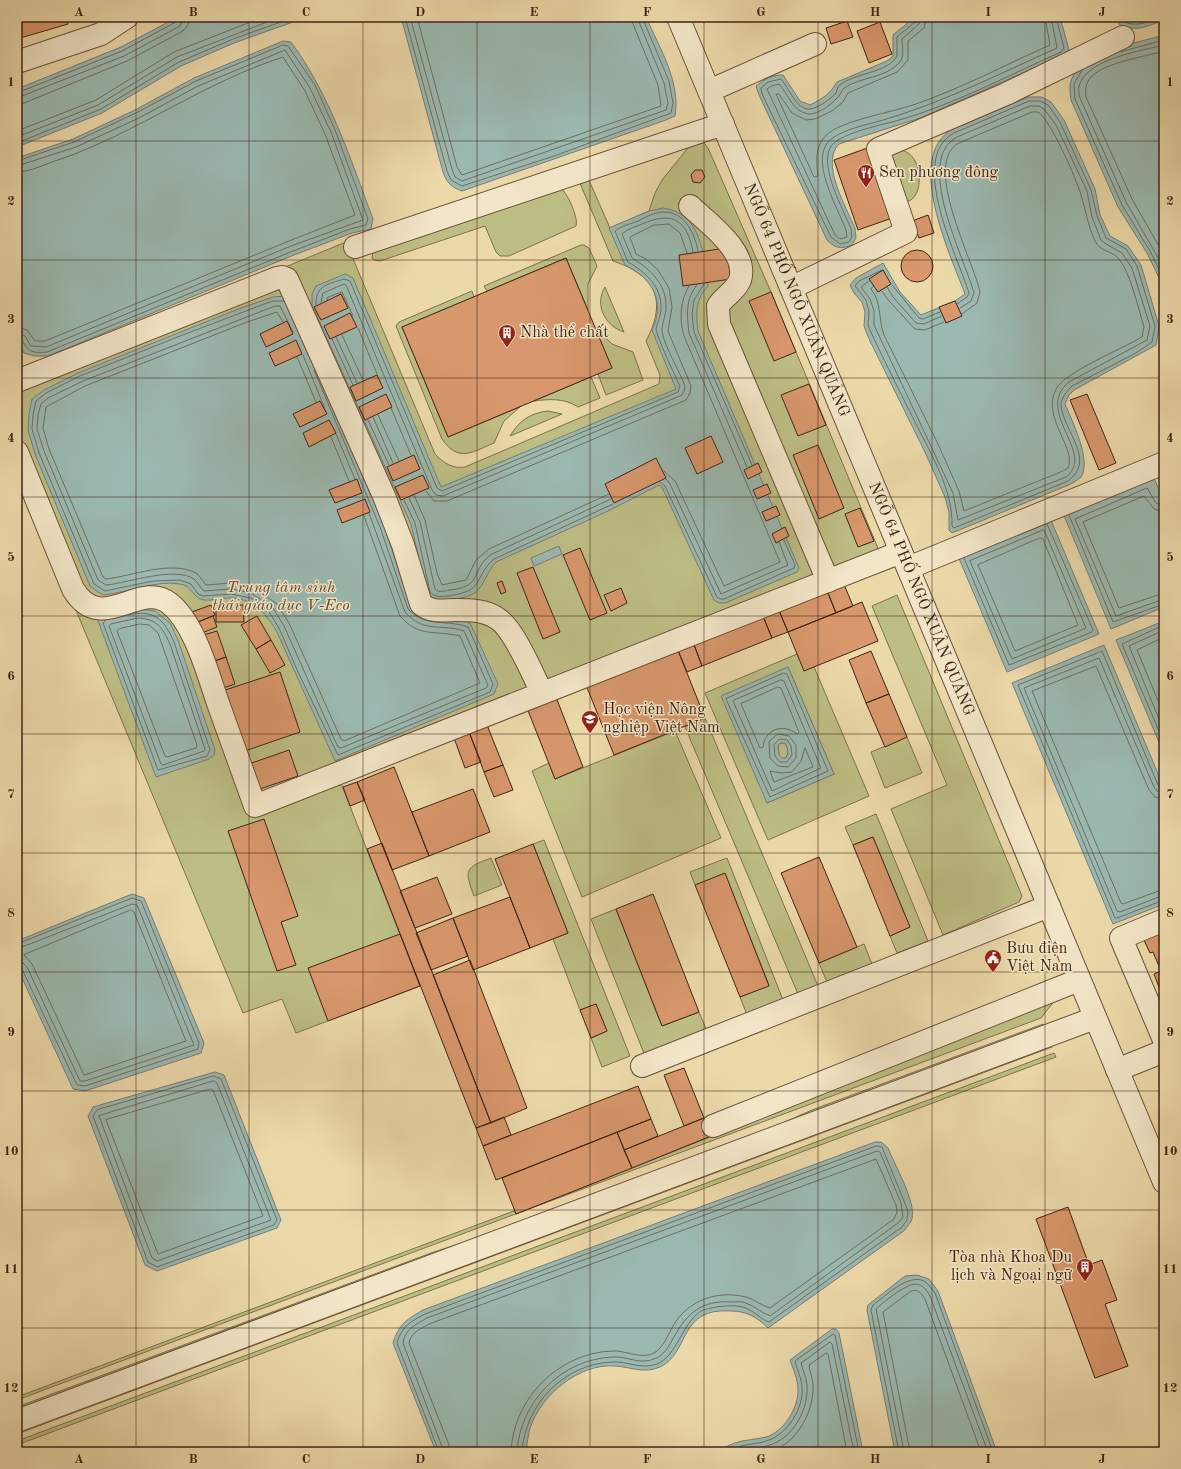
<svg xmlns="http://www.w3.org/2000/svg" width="1181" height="1469" font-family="'Old Standard TT',serif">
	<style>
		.green { fill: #bdbe85; stroke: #7e714c; fill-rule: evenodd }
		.water { fill: #9bb9b1; stroke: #777d72; fill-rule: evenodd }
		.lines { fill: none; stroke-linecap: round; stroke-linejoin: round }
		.shore { stroke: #6e6e62; stroke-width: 1 }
		.building { fill: #d8976c; stroke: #402413 }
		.minor-casing { stroke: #6b5139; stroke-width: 24 }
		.minor { stroke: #f3e6c8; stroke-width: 22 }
		.grid { fill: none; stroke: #402413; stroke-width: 1; stroke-opacity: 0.55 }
		.labels { text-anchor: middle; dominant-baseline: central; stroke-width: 3; stroke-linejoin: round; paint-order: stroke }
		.poi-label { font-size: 16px; fill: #402413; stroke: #f3e6c8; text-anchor: start }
		.street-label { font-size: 16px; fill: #402413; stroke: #f3e6c8 }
		.park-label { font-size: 16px; font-style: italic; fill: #5f4a30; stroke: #f3e6c8 }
		.neatline { fill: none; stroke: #402413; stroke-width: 1.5 }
		.grid-label { font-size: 13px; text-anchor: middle; font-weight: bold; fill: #402413 }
	</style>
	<rect width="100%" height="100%" fill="#ecd9aa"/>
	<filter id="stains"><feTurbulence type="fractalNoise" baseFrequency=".005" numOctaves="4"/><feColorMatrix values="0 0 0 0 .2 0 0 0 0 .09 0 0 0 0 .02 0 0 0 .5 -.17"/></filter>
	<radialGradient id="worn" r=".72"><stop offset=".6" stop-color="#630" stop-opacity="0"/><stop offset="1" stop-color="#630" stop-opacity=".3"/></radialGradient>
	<path class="green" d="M699,141L705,144L708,148L771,292L885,565L341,783L420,986L296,1033L282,999L243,1013L17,468V377L346,242L435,454C443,463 453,469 465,467L659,384L660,375L646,341C668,300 655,275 613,261L579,181L588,178L610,228L649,211L655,193L662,180L691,144Z
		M896,149C904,150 911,153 915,161C921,172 922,195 909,201L904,200L890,153Z
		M560,188C567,191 579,219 576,226L509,256H500L496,252L485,226L380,261L374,260L372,258L373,251Z
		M581,245H584L589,248L597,266L588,284V310L566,258L487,291L484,286Z
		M605,287L624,332C605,326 594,305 605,287Z
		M472,291L474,297L402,327L448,437L520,407L504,421L494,443C472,452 459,463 442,439L396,326L399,322Z
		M594,326L612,344L633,352L643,380L606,395L598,374L612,368Z
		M591,377L600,398L578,407C565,398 549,399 534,401Z
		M548,411L562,414L510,436C519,421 530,413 548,411Z
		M897,595L1022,896L1019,902L943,935L891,809L947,785L872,606Z
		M797,654L804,670L814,667L869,796L768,840L705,693ZM788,667L834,774L767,803Z
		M705,718L818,986L798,994L685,727Z
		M675,731L721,838L582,897L532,771L549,763L555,779Z
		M907,737L922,773L885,788L871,752Z
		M780,743H785C788,749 789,752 786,758L782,759L779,755L778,746Z
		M876,814L928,941L897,953L890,936L910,927L873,837L853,845L845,827Z
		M544,840L630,1056L602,1067L591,1038L607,1031L596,1004L580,1010L553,939L568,933L533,844Z
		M491,858L502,885L474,896C464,869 465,868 491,858Z
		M727,858L783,1000L747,1015L740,997L769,985L725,874L695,885L690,872Z
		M616,909L662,1026L699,1012L707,1031L645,1056L591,919Z
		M864,944L872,964L827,982L819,963Z
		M1055,1000L1041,1018L17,1400V1397L514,1211L516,1214Z
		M1043,1024L1045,1028L740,1142L812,1110Z
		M1051,1043L1052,1047L17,1434V1430Z
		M1054,1053L1056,1057L17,1445V1441Z
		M507,1228L17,1412V1407L431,1253Z"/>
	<path class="water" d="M178,17H307L234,43L181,66L102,113L17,147V89L121,47Z
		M401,17H646C659,47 681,82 675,116L666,120L462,191C451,187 447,183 443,172Z
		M915,17H1060L1069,50L1064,55L920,118L839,144C820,163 846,207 855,228L856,238L852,245C841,249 836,249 827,240L759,95L756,86C765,79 771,75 783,75L800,101L810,105C822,99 830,94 837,82L887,61L893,56V35Z
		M1117,17H1164V20C1148,26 1135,33 1119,24Z
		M1164,35V288L1147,253L1118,207L1071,100C1070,95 1070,89 1070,85C1075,52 1138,43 1164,35Z
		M283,41L291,42C330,95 350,158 373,219L371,229L352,233L294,255L48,356H34L24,353L17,339V158L73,139L135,110L194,78Z
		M1029,97H1042L1051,102L1064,120L1095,189L1100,215L1110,236L1128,246L1141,265L1159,326L1156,345L1074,390L1069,395L1065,404C1072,421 1092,461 1081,477C1078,480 1074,482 1071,484L952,533L949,530V512L945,497L924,450L870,341L864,326L865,312L862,302L854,293L850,285L856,278L883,263L900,292L921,315L955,301L965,294C951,256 903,156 953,129Z
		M663,208C703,214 703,255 708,286C695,300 696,313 698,331L799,568L797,572L725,603H719L714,600L662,487L659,485L608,511L496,562C487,571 484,586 475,593C468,598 442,602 434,600C431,599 429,596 427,594L411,524L312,305V294L316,286L345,274L353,278L441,487L676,389L652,330C666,301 652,278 625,265L609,228L649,211Z
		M285,296L292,306L384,526L404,587L463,621L470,623L498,684L494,694L335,761L276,630C265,612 251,597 228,598C220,598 212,601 204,600C193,599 192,585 180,584C155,580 129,592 104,595L98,592L90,586L35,454L28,430L29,414L32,399L44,390L78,373L241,308L273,297Z
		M1153,476L1164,501V607L1111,629L1063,513Z
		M1050,518L1099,634L1007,672L958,556Z
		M559,546L562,554L534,566L531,558Z
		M139,609L155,611L170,623L178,640L215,750L214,755L209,759L156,777L97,618Z
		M1164,621V754L1116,640Z
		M1104,645L1164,788V904L1113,924L1012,683Z
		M788,667L834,774L767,803L721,696ZM780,743H785C788,749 789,752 786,758H782L779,755L778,746Z
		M132,894L144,898L204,1043L201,1053L85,1091L73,1089L17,967V941Z
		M215,1072L224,1075L281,1220L277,1228L157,1271L145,1265L88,1116L93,1107Z
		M875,1142H881L888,1148C895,1166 916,1201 912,1219C911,1223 907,1226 905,1230L768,1328C757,1317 746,1311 731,1311C678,1307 690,1353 660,1367C644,1374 631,1367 615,1366C579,1363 541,1395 530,1428C528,1435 527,1444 526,1452H436L393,1343C399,1324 406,1320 423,1310Z
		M917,1275L929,1279L938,1291L997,1452H895L867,1310L868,1305L905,1276Z
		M832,1329H836L839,1333L863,1452H720C733,1439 750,1441 766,1437C784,1432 799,1407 798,1389C798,1379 793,1369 790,1360Z"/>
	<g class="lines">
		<path class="shore" d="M405,17L447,171L451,180L462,186L554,156L671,113L673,103L669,81L642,17
			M410,17L452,169L455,177L462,181L666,110L668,103L664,83L637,17
			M417,17L457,167L462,175L661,106L658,85L633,24L631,17
			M916,17L915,22L897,37V56C888,73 854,73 840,85C838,86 837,90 836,93C831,99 818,108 810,109C796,110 789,88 781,79L768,82L761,88L762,94L831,237L840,244L849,242L852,237L851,229C843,208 820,169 830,148C836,134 881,125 896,121C953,105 1007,76 1061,52L1064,48L1056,17
			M921,17L919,24L902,39C902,46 905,57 899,63C886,78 860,77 844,88C841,91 840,96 837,98C831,105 817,115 808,114C792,111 789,95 779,84L771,86L767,89L835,235L840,239L847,237L846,230C838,209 813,166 826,145C834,131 866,125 880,121C942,103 999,74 1057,48L1051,17
			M927,17L924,28L908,41V60L897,72L848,93L843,102L832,111L815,119L806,120L792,113L779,94H776L814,177L818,176C816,159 815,143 830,132C847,120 892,112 913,105C960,89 1005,65 1050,45L1045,17
			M1121,17L1123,21C1136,28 1147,22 1160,17
			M1164,45C1141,51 1086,59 1079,86C1078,89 1079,95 1080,98L1126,202L1164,268
			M1164,51C1144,57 1106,62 1091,77C1086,82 1085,90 1086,97L1132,199L1164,255
			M1120,52L1164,40
			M1082,70L1074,84L1075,99L1122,205L1150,251L1164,279
			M17,93L122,51L176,22L179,17
			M17,98L124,56L180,26L184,17
			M17,104L24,103L127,61L183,31L188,25L190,17
			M17,131L96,100L174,52L263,17
			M17,137L98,105L177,57L280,17
			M17,143L101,109L179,62L233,39L295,17
			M17,161L74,142L136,113L196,81L283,45L288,46L315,85L335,130L368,219L366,225L350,229L293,251L47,352C33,353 29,353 22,340L17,338
			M17,166L76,147L139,118L198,86L285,50L310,88L331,132L363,220L291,246L46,347L31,346L25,336L17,333
			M17,172C31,172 47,163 61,159C138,132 205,82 283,57L305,91L325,134L355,215L289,241L45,341H35L27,330L17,327
			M882,270L859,281L855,286L866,300L869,312L868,325L874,339C888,368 902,396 916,424C932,456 953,490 952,526L954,528L1068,481C1097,460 1063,431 1061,405C1061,398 1067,391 1072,386L1136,353L1152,342L1155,326L1137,266L1126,249L1106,238L1097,216L1091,190L1060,122L1048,105L1040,101H1029L954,133C907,158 958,257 969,293L967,297L957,304
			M869,281L861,287L870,299L874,311V325L953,493L958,520L1066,477C1097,453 1033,412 1069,382L1147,340L1150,326L1132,268L1122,253L1106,244L1101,240L1092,217L1087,191L1056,125L1044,109L1039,106H1030L957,137C913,160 965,259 974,293L971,301L960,308
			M704,284L694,300L692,314L694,332L752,465
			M697,285C685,299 687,316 689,333L747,467
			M892,285L919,318L923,319L940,312
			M873,286L871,289C882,302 878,319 884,335L938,444L959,491L964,511L1063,471L1068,468C1077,448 1041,418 1056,389C1065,372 1122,349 1142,337L1144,327C1138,308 1131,274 1119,259C1113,251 1100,252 1095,241C1088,226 1086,211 1081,195C1077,180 1050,119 1038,112H1032L959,143C921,163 974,262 980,292L977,303L962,314
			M887,287L893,297L916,323L924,324L942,316
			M882,291L889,301L915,329L925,330L944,322
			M327,300L328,297L342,292L353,316
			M284,301H274L267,303L180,336L80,376L46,393L36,401L33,415L32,429L39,453L94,584L105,591L153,581L180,580L191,584L198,594L203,596L231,594L251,598L268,610L279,628L298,672L338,755L490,692L493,684L468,627C446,619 425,628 408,609L380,527L314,370
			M321,302L323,293L344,284L346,285L432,490L436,495L443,496L682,395L684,391L685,386C679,370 665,347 662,332C661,327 666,314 666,308C667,284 650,269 632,258L622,234C627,229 635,227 642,224C672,211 687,219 693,252
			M316,305C315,285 329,284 344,279L350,281L437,488L442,491L678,392L680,386C676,378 656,335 656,329C657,323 661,316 661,309C662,286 645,272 628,262L615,231C621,226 630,224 638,221C646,217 655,212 664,212C685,212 695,234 698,251
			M283,322L277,312L247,322L85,386L46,407L43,428L49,449L103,577L106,579C133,576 170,560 196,573C200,576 203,581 206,585L231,583L253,587L277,604L289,623L341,739L344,741L480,683L460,636C435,630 419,638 400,616L364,516
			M358,328L377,374
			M293,332L280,306H275L83,381L48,398L41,404L38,415L37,429L44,451L98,580L106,585C128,583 174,566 194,579C198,582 200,588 204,591L231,589L251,593L273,608L284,626L338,747L341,748L486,688L488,685L464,631C441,623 424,634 405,612L369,513
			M342,335L363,380
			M336,337L357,383
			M332,339L353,385
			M303,355L325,409
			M297,357L316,402
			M391,408L411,455
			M378,415L399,461
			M373,417L393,463
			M368,420L389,465
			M336,434L355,479
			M331,437L349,481
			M664,471L675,481L724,586L780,562L684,336C679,319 680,301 689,286
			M666,479L670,484L721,594L788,565L779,542
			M660,482L665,486L717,597L720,599H724L794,568L795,565L784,540
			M426,491L434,501H447L686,400L690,393L691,386L668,331L672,307L669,288L658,270L646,259L636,254L630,237L654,225L669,224L680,233L687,253
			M414,495L425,520L437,573L442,585L466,580L476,560L489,549L609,494
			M409,498L420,522L435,589C439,593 444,591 450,590C485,586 469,570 492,554L611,499
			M404,500L415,523L430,592C435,597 440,597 448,596C487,590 471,580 494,559L613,504
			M1164,506L1156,503L1147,488L1075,519L1116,616L1164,599
			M1164,512L1154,509L1144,496L1083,522L1119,608L1164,593
			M1069,515L1113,622L1164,604
			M1044,530L1086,628L1012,659L970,561Z
			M1040,538L1043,539L1078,625L1015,651L978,565Z
			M964,558L1009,665L1092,632L1093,630L1047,524
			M139,618C158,620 162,627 170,644L205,749L204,751L163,765L161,764L109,626L111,624Z
			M106,620L103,623L158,770L207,756L210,750L174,642C164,619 154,609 128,615
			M140,624L149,625L158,633L197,745L196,748L167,757L165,756L117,631L119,629Z
			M1164,625L1122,644L1164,743
			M1164,630L1129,646L1164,731
			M1164,637L1137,650L1164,715
			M784,673L787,674L828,771L770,797L726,699Z
			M781,680L784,681L821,768L772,791L733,701Z
			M778,687L781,688L799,732L797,734C783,723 765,729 763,747L760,748L741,704Z
			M778,734L789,736L796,745V758L788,767L778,766L770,758L769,742Z
			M780,739L787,740L791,746L792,755L787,762H780L775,756L774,745Z
			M805,748L813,767L774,782L770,771L781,773L792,772L801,761Z
			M1164,788L1158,785L1102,651L1018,685L1115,918H1117L1164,900
			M1164,793L1158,792L1154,787L1099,658L1024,688L1117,911L1120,912L1164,895
			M1164,799L1155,797L1149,790L1096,666L1032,691L1121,903L1123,904L1164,889
			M131,910L134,912L186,1041L84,1075L32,964L24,955Z
			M17,944L132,898L141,901L199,1043L198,1049L85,1086L77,1085L22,969L17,967
			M17,949L132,904L137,905L194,1045L85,1081H80L27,967L23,963L17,962
			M214,1076L221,1079L277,1220L274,1225L157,1267L148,1262L93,1116L97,1110Z
			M214,1081L217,1083L271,1220L157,1261L152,1258L99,1116Z
			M211,1089L213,1090L263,1216L158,1254L106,1120Z
			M439,1452L397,1343C401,1327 411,1321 425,1314L876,1146L882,1147L908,1211L907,1220L902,1227L769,1322C762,1320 753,1310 743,1307C735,1305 724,1306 716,1307C712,1308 705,1309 701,1311C682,1323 677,1356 657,1364C641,1370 628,1361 612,1362C564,1364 525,1404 522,1452
			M444,1452L403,1343C405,1329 415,1325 427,1318L877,1151L880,1152L901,1203L903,1217L898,1223L770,1316C762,1313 754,1306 746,1303C742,1301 736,1302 731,1302C702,1300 687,1313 674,1337C669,1346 664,1356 654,1359C640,1365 627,1356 613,1357C562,1359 520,1401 517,1452
			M450,1452L449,1445L409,1343C411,1332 421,1329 429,1324L876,1159L896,1205L897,1212L894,1219L770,1308C762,1306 754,1299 746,1297C717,1290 688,1300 673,1326C668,1335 663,1348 654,1353C641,1360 626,1350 612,1351C559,1353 513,1398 511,1452
			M727,1452C744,1442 753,1446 769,1440C787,1434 804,1408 802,1388C802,1379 797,1370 795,1361L833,1334L835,1335L859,1452
			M737,1452C748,1447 759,1449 770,1445C792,1438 807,1412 807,1390C808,1381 803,1371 801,1363L830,1342L832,1344L854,1452
			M767,1452C794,1447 812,1416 813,1390C814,1382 810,1373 809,1365L826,1353L828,1354L847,1452
			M899,1452L871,1310L873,1305C886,1296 911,1270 927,1283C930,1286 932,1290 935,1293L993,1452
			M904,1452L876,1309C882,1303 907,1283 916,1284C923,1285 927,1290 930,1296L988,1452
			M910,1452L883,1312L911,1291C918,1289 921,1293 925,1299L981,1452"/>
	</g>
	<path class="building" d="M17,17H66L68,24L17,39Z
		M847,21L853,37L831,44L826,28Z
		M880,22L892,54L869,63L857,31Z
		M873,146L898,216L858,230L834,160Z
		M695,170H702L705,177L700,183L693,182L691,175Z
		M928,215L934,233L919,238L912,221Z
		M726,248L731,279L683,286L679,255Z
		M901 266a16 16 0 1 1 32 0a16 16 0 1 1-32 0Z
		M566,258L612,368L448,437L402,327Z
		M883,270L891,284L878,292L869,279Z
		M771,292L796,352L774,361L749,301Z
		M341,294L348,308L321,320L314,307Z
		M955,301L962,316L946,323L939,307Z
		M350,313L357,327L330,339L324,326Z
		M287,321L293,334L266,347L260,334Z
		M296,340L302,354L275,366L269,353Z
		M377,375L383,388L356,401L350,387Z
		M809,384L826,425L798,436L781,395Z
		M386,394L392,407L365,420L359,407Z
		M1087,394L1116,463L1099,470L1070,400Z
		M320,401L327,414L300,427L293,414Z
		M329,420L336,433L309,447L303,433Z
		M711,436L723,462L697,474L685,448Z
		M818,445L844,508L819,519L793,455Z
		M414,455L420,469L393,481L387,467Z
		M656,458L666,478L614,503L605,484Z
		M758,463L762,472L748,479L744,470Z
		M423,475L429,488L401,500L395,487Z
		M357,479L362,493L335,503L329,490Z
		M767,484L771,493L757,499L753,490Z
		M365,499L370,512L342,523L337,510Z
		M776,506L780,515L766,521L762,512Z
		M860,508L874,541L858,547L845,514Z
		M785,527L789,536L776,543L772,534Z
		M580,548L607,613L590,620L563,555Z
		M533,567L560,632L543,639L517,573Z
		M502,581L506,592L501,594L497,583Z
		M843,582L853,606L836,613L826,588Z
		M621,588L627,603L611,611L604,595Z
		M826,588L836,613L788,632L778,608Z
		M862,602L878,641L804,671L788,632Z
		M211,605L215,615L193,624L189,613Z
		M243,605L244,622H216V606Z
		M778,608L788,632L772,638L762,614Z
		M762,614L772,638L702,666L693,642Z
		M213,616L217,627L197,635L193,624Z
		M257,616L271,640L256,649L241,625Z
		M217,631L226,657L209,663L200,636Z
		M271,640L285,665L270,673L256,649Z
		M693,642L702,666L687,672L677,648Z
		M677,648L705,718L614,755L586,685Z
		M871,651L889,694L866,703L849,660Z
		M226,657L235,684L218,690L209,663Z
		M280,672L300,732L239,753L219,692Z
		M889,694L907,737L885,747L866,703Z
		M556,697L583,767L555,779L527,708Z
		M487,725L503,765L484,772L469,732Z
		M469,732L481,762L465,768L454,738Z
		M289,750L298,776L257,790L249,764Z
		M503,765L513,790L494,797L484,772Z
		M394,767L429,856L392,870L357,782Z
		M357,782L365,800L350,806L343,787Z
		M473,789L490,832L429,856L412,812Z
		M264,819L298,916L281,922L296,965L277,971L228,831Z
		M873,837L910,927L890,936L853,845Z
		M382,843L491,1123L476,1128L367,849Z
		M533,844L568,933L530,948L495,859Z
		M819,857L857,947L819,963L781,873Z
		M725,873L769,986L740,997L695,885Z
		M437,877L452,914L415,928L400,891Z
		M653,894L699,1012L662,1026L616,909Z
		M510,897L530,948L473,970L453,918Z
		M453,918L468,956L431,970L416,933Z
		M1164,930V988L1160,990L1154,974L1161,971L1153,952L1150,953L1143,938Z
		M400,934L420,986L328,1021L308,968Z
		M470,960L527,1108L491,1123L433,975Z
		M596,1004L607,1031L591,1038L580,1010Z
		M684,1068L704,1118L684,1126L664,1075Z
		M638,1086L651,1119L496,1180L483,1146Z
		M504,1117L511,1135L483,1146L476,1128Z
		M704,1118L711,1136L632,1168L624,1150Z
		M651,1119L658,1136L624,1150L617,1132Z
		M617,1132L632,1168L516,1214L502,1178Z
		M1068,1207L1089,1265L1102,1260L1117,1300L1105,1304L1128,1366L1095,1378L1036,1219Z"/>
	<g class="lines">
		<defs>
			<g id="minor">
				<path id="s1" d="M678,17L1164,1182"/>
				<path d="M17,62L101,34L127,17"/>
				<path d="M709,91L815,44"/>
				<path d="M690,206C708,223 749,252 740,280C735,292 724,296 718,306L719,324L828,581"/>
				<path d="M355,247L723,124"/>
				<path d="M791,288L906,232L878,149L1006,94L1123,37"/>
				<path d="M17,381L277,278L282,277L287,279L384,496L403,545L421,604C432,613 443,610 456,610C470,610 486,610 498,619C514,629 533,675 542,693"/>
				<path d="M17,452L73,589C101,636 139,580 169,603C195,623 208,675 219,706C231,739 243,772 255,806L901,552"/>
				<path d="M908,568L1164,463"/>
				<path d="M1164,920L1121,938L1164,1040"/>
				<path d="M642,1066L1049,906"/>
				<path d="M1117,1070L1164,1051"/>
				<path d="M713,1126L1079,980"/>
				<path d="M17,1421L1095,1018"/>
			</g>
		</defs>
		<use href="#minor" class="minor-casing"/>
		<use href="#minor" class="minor"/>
	</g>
	<path class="grid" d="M136,17V1452M249,17V1452M363,17V1452M477,17V1452M590,17V1452M704,17V1452M818,17V1452M932,17V1452M1045,17V1452M17,141H1164M17,260H1164M17,378H1164M17,497H1164M17,616H1164M17,734H1164M17,853H1164M17,972H1164M17,1091H1164M17,1210H1164M17,1328H1164"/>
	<defs>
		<symbol id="restaurant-pin" viewBox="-11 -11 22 30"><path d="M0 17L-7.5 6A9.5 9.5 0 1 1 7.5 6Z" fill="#8f2418" stroke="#f3e6c8"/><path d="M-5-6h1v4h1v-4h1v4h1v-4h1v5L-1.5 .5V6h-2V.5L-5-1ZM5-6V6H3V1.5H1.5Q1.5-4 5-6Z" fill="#fff"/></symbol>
		<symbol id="building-pin" viewBox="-11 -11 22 30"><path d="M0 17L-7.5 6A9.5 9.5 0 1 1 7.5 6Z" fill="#8f2418" stroke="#f3e6c8"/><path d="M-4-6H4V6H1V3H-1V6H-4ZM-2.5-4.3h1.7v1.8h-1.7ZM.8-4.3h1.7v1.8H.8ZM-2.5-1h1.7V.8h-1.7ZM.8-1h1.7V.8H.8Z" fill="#fff"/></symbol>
		<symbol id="university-pin" viewBox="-11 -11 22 30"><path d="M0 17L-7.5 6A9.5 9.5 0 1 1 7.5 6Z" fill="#8f2418" stroke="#f3e6c8"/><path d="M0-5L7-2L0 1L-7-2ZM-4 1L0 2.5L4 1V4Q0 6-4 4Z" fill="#fff"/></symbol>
		<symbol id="civic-pin" viewBox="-11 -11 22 30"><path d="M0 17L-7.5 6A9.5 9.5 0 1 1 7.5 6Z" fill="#8f2418" stroke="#f3e6c8"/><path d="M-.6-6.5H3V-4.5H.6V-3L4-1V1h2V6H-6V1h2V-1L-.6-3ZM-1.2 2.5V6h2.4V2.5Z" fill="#fff"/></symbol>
	</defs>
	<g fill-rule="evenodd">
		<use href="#restaurant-pin" x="856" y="163" width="20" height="27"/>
		<use href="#building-pin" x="497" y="323" width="20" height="27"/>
		<use href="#university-pin" x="580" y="709" width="20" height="27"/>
		<use href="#civic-pin" x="983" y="948" width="20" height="27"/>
		<use href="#building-pin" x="1075" y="1257" width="20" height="27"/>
	</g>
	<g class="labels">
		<g class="poi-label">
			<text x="879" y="173">Sen phương đông</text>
			<text x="520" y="333">Nhà thể chất</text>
			<text x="603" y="710">Học viện Nông<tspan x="603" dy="18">nghiệp Việt Nam</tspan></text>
			<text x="1006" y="949">Bưu điện<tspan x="1006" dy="18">Việt Nam</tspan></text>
			<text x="1072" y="1258" text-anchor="end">Tòa nhà Khoa Du<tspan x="1072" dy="18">lịch và Ngoại ngữ</tspan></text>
		</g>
		<g class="street-label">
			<text stroke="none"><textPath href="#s1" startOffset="307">NGÕ 64 PHỐ NGÔ XUÂN QUẢNG</textPath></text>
			<text stroke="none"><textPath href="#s1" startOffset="631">NGÕ 64 PHỐ NGÔ XUÂN QUẢNG</textPath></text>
		</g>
		<g class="park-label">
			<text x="281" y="588">Trung tâm sinh<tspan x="281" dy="18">thái giáo dục V-Eco</tspan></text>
		</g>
	</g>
	<rect width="1181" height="1469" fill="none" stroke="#ecd9aa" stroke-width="44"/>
	<rect x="22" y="22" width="1137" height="1425" class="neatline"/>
	<g class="grid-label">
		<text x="79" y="16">A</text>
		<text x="193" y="16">B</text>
		<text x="306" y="16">C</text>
		<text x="420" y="16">D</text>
		<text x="534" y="16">E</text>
		<text x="647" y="16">F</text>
		<text x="761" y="16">G</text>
		<text x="875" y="16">H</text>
		<text x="988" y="16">I</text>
		<text x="1102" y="16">J</text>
		<text x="11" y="86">1</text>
		<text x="1170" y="86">1</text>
		<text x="11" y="205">2</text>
		<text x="1170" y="205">2</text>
		<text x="11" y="323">3</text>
		<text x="1170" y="323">3</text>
		<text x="11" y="442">4</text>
		<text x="1170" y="442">4</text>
		<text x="11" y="561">5</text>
		<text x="1170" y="561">5</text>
		<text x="11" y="680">6</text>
		<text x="1170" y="680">6</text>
		<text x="11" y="798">7</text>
		<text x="1170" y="798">7</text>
		<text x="11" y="917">8</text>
		<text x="1170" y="917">8</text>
		<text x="11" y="1036">9</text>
		<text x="1170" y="1036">9</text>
		<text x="11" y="1155">10</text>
		<text x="1170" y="1155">10</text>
		<text x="11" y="1273">11</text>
		<text x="1170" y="1273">11</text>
		<text x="11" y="1392">12</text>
		<text x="1170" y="1392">12</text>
		<text x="79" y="1463">A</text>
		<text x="193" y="1463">B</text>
		<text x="306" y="1463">C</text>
		<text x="420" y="1463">D</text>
		<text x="534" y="1463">E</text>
		<text x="647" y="1463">F</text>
		<text x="761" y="1463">G</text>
		<text x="875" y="1463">H</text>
		<text x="988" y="1463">I</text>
		<text x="1102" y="1463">J</text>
	</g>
	<rect width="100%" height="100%" filter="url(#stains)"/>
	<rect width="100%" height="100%" fill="url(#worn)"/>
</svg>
